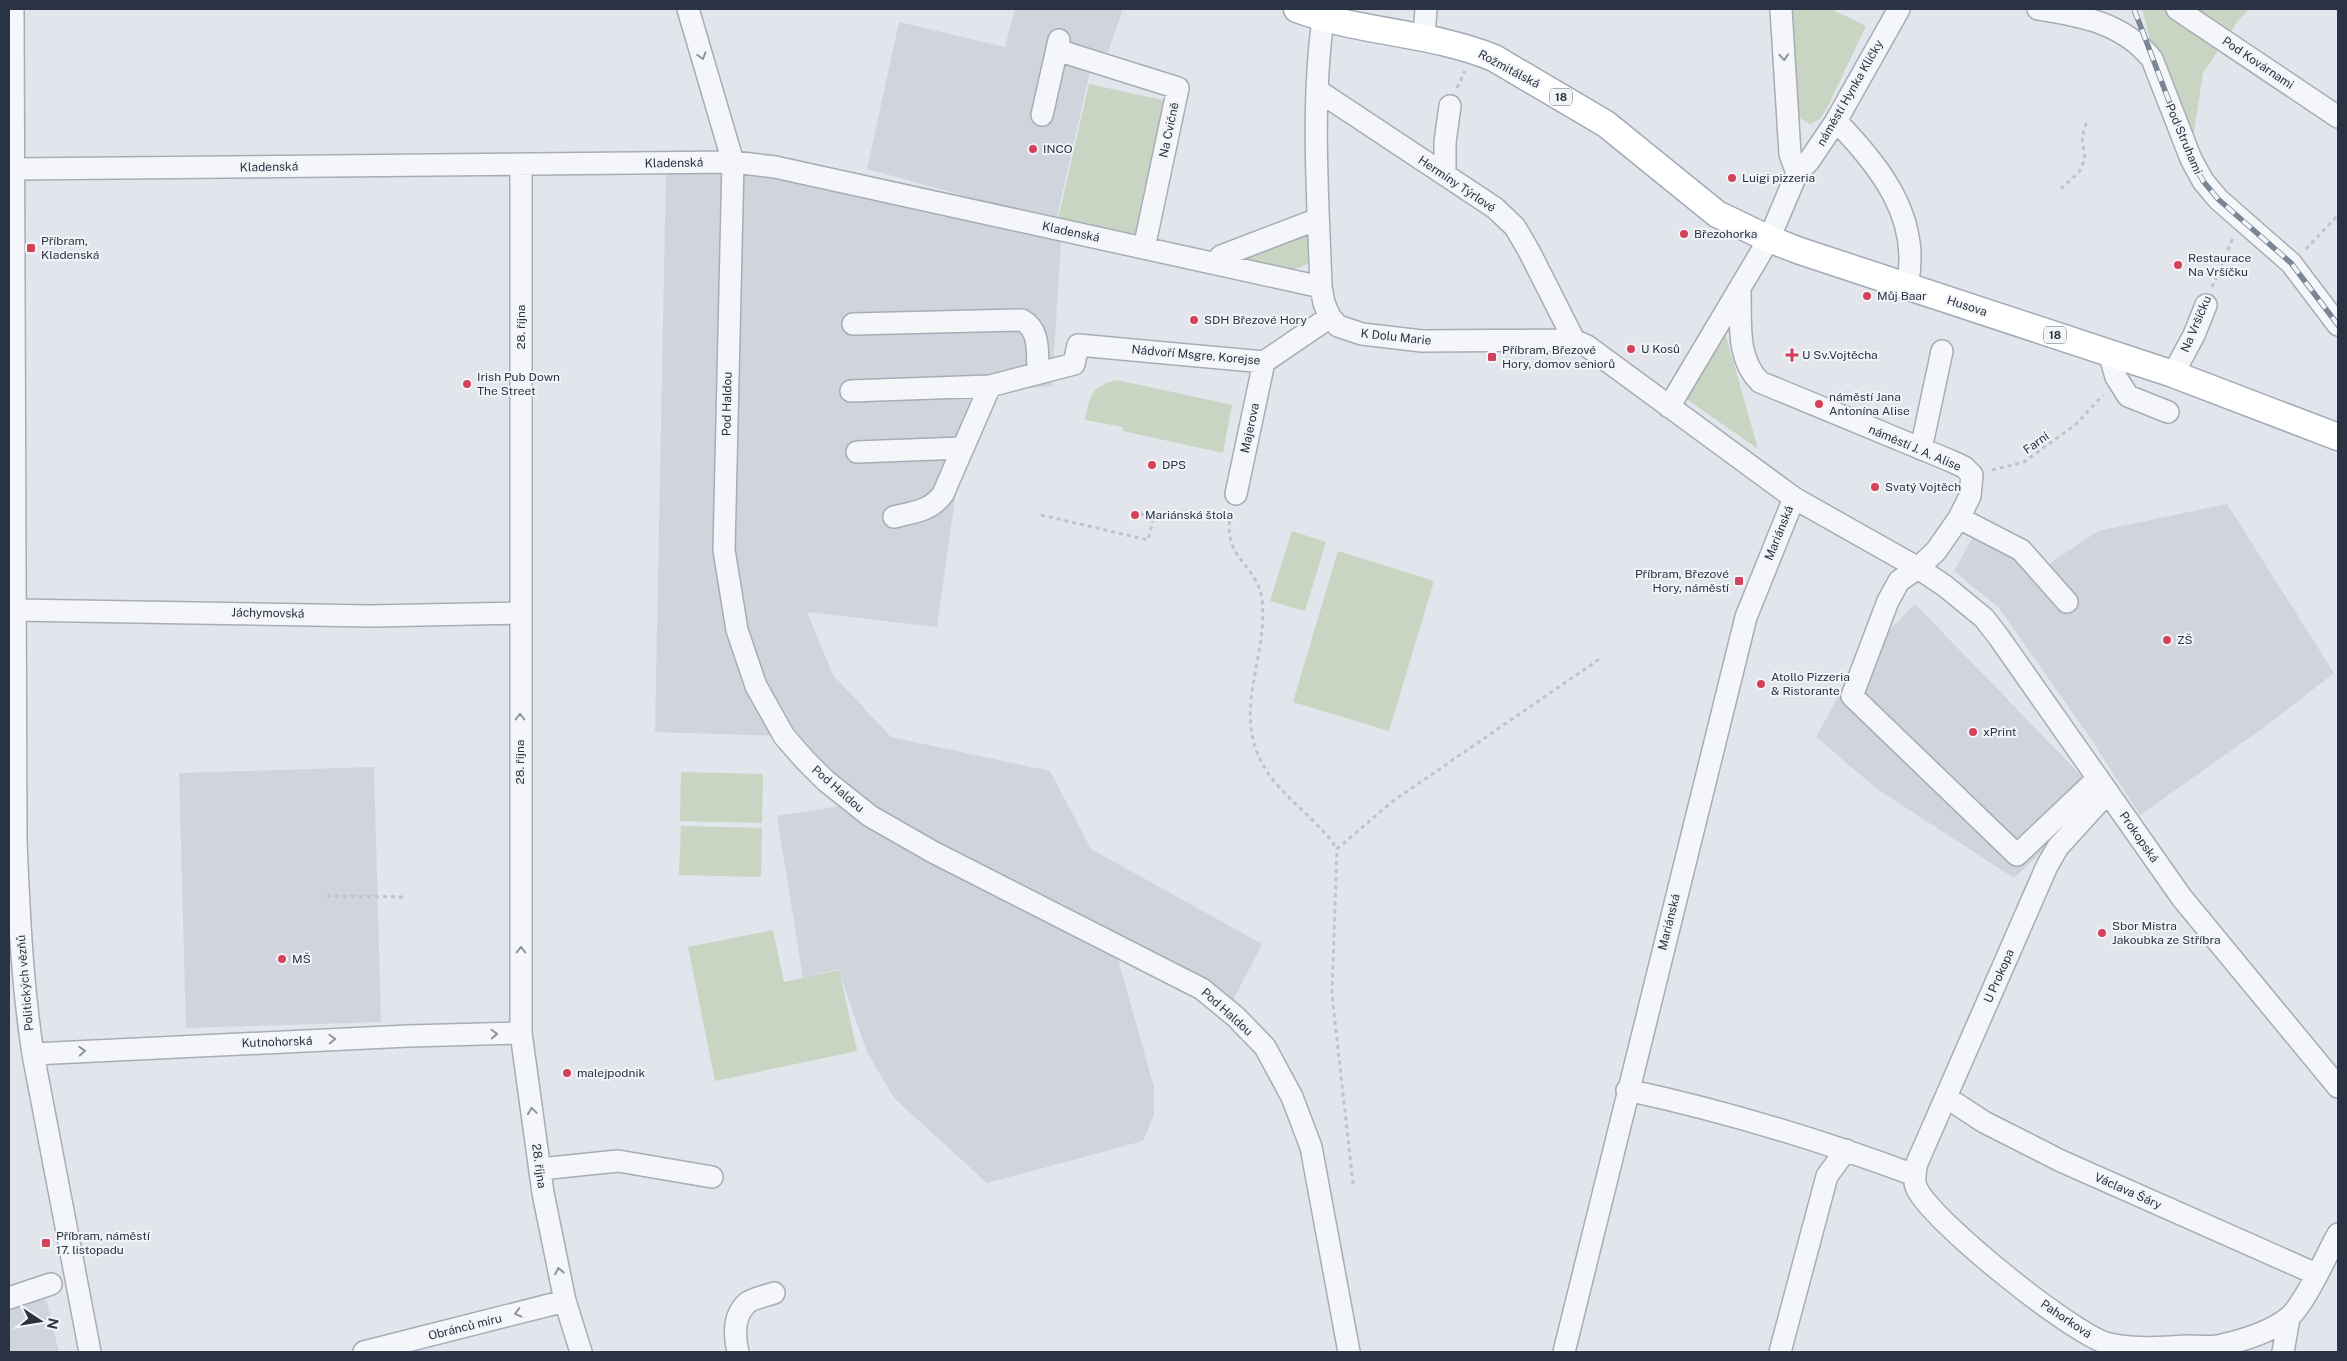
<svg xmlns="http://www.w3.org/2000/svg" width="2347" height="1361" font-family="'Public Sans',sans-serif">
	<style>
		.built { fill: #d0d4dd }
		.green { fill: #c7d5c2 }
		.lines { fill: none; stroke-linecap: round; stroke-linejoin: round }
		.minor-casing { stroke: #a7acb6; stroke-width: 24 }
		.major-casing { stroke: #a0aab7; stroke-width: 29 }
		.path { stroke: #c0c3ca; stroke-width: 3; stroke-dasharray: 4 4; stroke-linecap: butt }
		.minor { stroke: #f5f6f9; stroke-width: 21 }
		.major { stroke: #fff; stroke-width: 26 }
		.rail-casing { stroke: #7a8595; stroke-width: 5.5 }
		.rail { stroke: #f2f4f8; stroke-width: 4; stroke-dasharray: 11; stroke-linecap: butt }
		.oneway { stroke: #8f949e }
		.poi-dot { fill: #d54159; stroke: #f2f4f8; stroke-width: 2 }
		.labels { text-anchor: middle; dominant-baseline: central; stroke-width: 4; stroke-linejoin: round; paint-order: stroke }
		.shield { fill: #f2f4f8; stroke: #656d7a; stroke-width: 1 }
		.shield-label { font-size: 11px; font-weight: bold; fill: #293344 }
		.street-label { font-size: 12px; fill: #293344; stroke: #f2f4f8 }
		.poi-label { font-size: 12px; fill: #293344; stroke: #f2f4f8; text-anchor: start }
	</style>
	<rect width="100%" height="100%" fill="#e2e5eb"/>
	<path class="built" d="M1015,9H1123L1108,52L1094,54L1056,221L867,169L899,22L1005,47Z
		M730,169L1061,241L1052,386L994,391L962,448L937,627L807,612L833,675L891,737L1050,771L1091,849L1262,944L1232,1002L1113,942L1154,1087V1115L1143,1141L987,1183L894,1098L867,1052L838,969L803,978L777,816L848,805L784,736L655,732L666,170Z
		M2227,504L2334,673L2266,726L2140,815L2089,736L1999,608L1954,571L1981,522L2040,570L2098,531Z
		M1915,604L2101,796L2014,878L1877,789L1816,737L1855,666Z
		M374,767L381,1022L186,1028L179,773Z
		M46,1299L59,1352H9V1308Z"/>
	<path class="green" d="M1788,9H1831L1866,26L1827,108L1820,119L1810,124L1798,117Z
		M2142,9H2249L2237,22L2203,73L2192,145L2154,54Z
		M1089,84L1167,101L1136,237L1058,219Z
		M1309,233V262C1290,278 1258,264 1235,259Z
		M1724,329L1758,449L1685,398Z
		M1117,380L1232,405L1223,453L1123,431V427L1085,420C1090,396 1091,386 1117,380Z
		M1292,531L1326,542L1305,611L1270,601Z
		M1338,551L1434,581L1389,731L1293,702Z
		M681,772L763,774L762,823L680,821Z
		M681,826L762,828L761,877L679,875Z
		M773,930L784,982L839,970L857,1051L715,1081L688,947Z"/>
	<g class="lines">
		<defs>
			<path id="minor" d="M13,9L16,841C19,912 22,983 33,1054L90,1352
				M688,9L733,162L724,550L737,630L756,686L784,736L804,759L826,781L870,816L933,852L1202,989L1236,1017L1265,1047L1292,1097L1311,1147L1349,1352
				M1781,9L1790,154L1797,173
				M2038,9C2082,16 2123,23 2152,59L2191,159L2203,181L2218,199L2291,263L2338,325
				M2177,9L2338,117
				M1323,19C1311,108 1318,198 1321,287L1324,303L1330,317L1338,326L1362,334L1422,341L1574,340L1587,346L1794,498L1918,568L1945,586L1984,618L1998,636L2182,898L2338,1087
				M1424,37L1426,9
				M1057,50L1178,88L1144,248
				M1317,90L1495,208L1515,227L1529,251L1574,340
				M1042,115L1059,40
				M1836,121C1880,166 1922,219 1907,286
				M521,165V1033L543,1193L565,1301L581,1352
				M13,169L733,162L775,167L1321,287
				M1445,175V142L1450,106
				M1215,263L1221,256L1318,219
				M1740,291C1741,323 1736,358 1760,382L1951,461L1964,467L1972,475L1970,496L1959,518L1936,551L1918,568L1899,581L1888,601L1852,696L2017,855L2098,778
				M853,324L1022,320C1041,330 1037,354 1038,373
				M2109,353L2116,377L2128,396L2168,412
				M2173,374L2194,335L2206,305
				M851,391L990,386
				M1669,407L1769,239L1797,173L1809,161L1836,121L1899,9
				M1921,449L1942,351
				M857,452L962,448
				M1236,494L1264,362
				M894,517C914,512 931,511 943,494L990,386L1074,364L1078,345L1264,362L1330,317
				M1959,518L2021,550L2067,602
				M15,610L371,616L520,613
				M2108,792L2058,847L2047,866L1917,1163C1915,1172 1913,1181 1917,1189C1933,1222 2073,1335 2109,1344C2135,1350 2162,1347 2188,1346C2199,1346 2212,1348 2222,1345C2244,1340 2270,1332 2288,1318C2304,1306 2327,1254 2338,1234
				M33,1054L408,1036L521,1033
				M1627,1090C1725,1111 1820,1140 1914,1175
				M1946,1097L1984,1122L2061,1161L2316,1274
				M540,1169L618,1161L712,1177
				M9,1298L51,1284
				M364,1352L565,1301
				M738,1352C734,1335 733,1316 747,1303C753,1298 766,1296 774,1293
				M1564,1352L1746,617L1794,498
				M1780,1352L1827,1176L1846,1150
				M2283,1352L2289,1318"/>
			<path id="major" d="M1297,9C1360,33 1431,32 1494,58L1606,124L1717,214L1769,239L1800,251L2173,374L2338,437"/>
		</defs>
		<use href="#minor" class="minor-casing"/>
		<use href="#major" class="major-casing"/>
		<path class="path" d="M1457,88L1465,71
			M2061,189L2079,172L2085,159L2082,137L2087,120
			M2306,249L2338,215
			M2212,287L2233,238
			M1992,470L2024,462L2075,425L2103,395
			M1231,513C1221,559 1257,563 1262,599C1269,661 1227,716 1270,776C1290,803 1319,821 1337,849
			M1041,515L1148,540L1154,517L1136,513
			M327,896L405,897
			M1353,1184L1332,995L1337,849L1393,801L1601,658"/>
		<use href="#minor" class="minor"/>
		<use href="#major" class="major"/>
		<defs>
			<path id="rail" d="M2134,9L2191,159L2203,181L2218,199L2291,263L2338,325"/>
		</defs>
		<use href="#rail" class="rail-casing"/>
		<use href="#rail" class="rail"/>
	</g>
	<defs><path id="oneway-chevron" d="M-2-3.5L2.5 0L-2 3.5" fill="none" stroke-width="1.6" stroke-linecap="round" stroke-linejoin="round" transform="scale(1.25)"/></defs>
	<g class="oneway">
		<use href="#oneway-chevron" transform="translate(702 56) rotate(74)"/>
		<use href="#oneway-chevron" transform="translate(1784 57) rotate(86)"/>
		<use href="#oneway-chevron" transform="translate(520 717) rotate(-90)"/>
		<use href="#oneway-chevron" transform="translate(521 950) rotate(-90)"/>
		<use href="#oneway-chevron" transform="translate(494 1034) rotate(-2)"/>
		<use href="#oneway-chevron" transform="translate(332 1039) rotate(-2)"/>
		<use href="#oneway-chevron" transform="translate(82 1051) rotate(-3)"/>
		<use href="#oneway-chevron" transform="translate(532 1111) rotate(-98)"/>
		<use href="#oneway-chevron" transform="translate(559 1271) rotate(-101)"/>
		<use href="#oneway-chevron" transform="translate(518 1313) rotate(166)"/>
	</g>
	<g class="poi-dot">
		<circle cx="1033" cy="149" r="5"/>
		<circle cx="1732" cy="178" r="5"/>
		<circle cx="1684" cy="234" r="5"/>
		<rect x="26" y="243" width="10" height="10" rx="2.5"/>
		<circle cx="2178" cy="265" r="5"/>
		<circle cx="1867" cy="296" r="5"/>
		<circle cx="1194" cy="320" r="5"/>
		<circle cx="1631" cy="349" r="5"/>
		<path d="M1789.5 347.5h5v5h5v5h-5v5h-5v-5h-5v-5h5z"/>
		<rect x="1487" y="352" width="10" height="10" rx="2.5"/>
		<circle cx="467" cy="384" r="5"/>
		<circle cx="1819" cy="404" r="5"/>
		<circle cx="1152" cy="465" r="5"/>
		<circle cx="1875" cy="487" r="5"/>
		<circle cx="1135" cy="515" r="5"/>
		<rect x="1734" y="576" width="10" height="10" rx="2.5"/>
		<circle cx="2167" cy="640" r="5"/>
		<circle cx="1761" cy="684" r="5"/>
		<circle cx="1973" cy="732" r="5"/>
		<circle cx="2102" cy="933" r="5"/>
		<circle cx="282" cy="959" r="5"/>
		<circle cx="567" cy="1073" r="5"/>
		<rect x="41" y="1238" width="10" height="10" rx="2.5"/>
	</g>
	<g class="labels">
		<g class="shield">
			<rect x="1550" y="88.5" width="22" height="17" rx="4"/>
			<rect x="2044" y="326.5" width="22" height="17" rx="4"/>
		</g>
		<g class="shield-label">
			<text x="1561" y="97">18</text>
			<text x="2055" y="335">18</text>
		</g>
		<g class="street-label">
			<text transform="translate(2258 63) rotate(34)">Pod Kovárnami</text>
			<text transform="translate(1509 69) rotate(28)">Rožmitálská</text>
			<text transform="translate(1850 93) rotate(-60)">náměstí Hynka Kličky</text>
			<text transform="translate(1169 130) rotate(-78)">Na Cvičně</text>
			<text transform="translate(2184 139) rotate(67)">Pod Struhami</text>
			<text transform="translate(674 163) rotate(-1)">Kladenská</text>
			<text transform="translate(269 167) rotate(-1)">Kladenská</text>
			<text transform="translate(1457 184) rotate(34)">Hermíny Týrlové</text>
			<text transform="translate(1071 232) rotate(12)">Kladenská</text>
			<text transform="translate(1967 306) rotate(18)">Husova</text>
			<text transform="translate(2196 324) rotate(-67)">Na Vršíčku</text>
			<text transform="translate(521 327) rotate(-90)">28. října</text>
			<text transform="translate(1396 337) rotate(6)">K Dolu Marie</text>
			<text transform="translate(1196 355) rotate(5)">Nádvoří Msgre. Korejse</text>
			<text transform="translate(727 404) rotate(-89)">Pod Haldou</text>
			<text transform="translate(1250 428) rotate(-78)">Majerova</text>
			<text transform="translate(2036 443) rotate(-36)">Farní</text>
			<text transform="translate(1915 448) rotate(23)">náměstí J. A. Alise</text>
			<text transform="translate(1779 533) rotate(-68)">Mariánská</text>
			<text transform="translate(268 613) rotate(1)">Jáchymovská</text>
			<text transform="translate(520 762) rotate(-90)">28. října</text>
			<text transform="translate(838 789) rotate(41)">Pod Haldou</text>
			<text transform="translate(2139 837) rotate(55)">Prokopská</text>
			<text transform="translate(1669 922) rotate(-76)">Mariánská</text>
			<text transform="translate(1999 976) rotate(-66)">U Prokopa</text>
			<text transform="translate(25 983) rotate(-95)">Politických vězňů</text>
			<text transform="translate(1227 1012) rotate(42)">Pod Haldou</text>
			<text transform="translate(277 1042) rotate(-2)">Kutnohorská</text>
			<text transform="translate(539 1166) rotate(82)">28. října</text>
			<text transform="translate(2128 1191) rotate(24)">Václava Šáry</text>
			<text transform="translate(2066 1319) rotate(34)">Pahorková</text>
			<text transform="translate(465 1327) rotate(-14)">Obránců míru</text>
		</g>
		<g class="poi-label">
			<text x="1043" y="149">INCO</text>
			<text x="1742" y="178">Luigi pizzeria</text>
			<text x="1694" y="234">Březohorka</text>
			<text x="41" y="241">Příbram,<tspan x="41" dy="14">Kladenská</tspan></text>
			<text x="2188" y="258">Restaurace<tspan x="2188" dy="14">Na Vršíčku</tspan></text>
			<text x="1877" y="296">Můj Baar</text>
			<text x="1204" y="320">SDH Březové Hory</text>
			<text x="1641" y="349">U Kosů</text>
			<text x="1502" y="350">Příbram, Březové<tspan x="1502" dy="14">Hory, domov seniorů</tspan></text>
			<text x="1802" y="355">U Sv.Vojtěcha</text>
			<text x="477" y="377">Irish Pub Down<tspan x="477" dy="14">The Street</tspan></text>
			<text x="1829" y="397">náměstí Jana<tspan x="1829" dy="14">Antonína Alise</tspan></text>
			<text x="1162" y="465">DPS</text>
			<text x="1885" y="487">Svatý Vojtěch</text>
			<text x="1145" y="515">Mariánská štola</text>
			<text x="1729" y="574" text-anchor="end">Příbram, Březové<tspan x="1729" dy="14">Hory, náměstí</tspan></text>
			<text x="2177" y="640">ZŠ</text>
			<text x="1771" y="677">Atollo Pizzeria<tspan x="1771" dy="14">&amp; Ristorante</tspan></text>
			<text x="1983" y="732">xPrint</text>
			<text x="2112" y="926">Sbor Mistra<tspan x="2112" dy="14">Jakoubka ze Stříbra</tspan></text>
			<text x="292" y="959">MŠ</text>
			<text x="577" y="1073">malejpodnik</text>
			<text x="56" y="1236">Příbram, náměstí<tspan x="56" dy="14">17. listopadu</tspan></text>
		</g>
	</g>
	<rect width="2347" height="1361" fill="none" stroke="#293344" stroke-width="20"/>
	<g transform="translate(40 1321) rotate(102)" stroke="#f2f4f8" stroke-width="4" paint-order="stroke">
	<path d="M0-4L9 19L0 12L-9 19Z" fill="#293344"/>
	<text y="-8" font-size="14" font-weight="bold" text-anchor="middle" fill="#293344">N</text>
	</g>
</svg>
